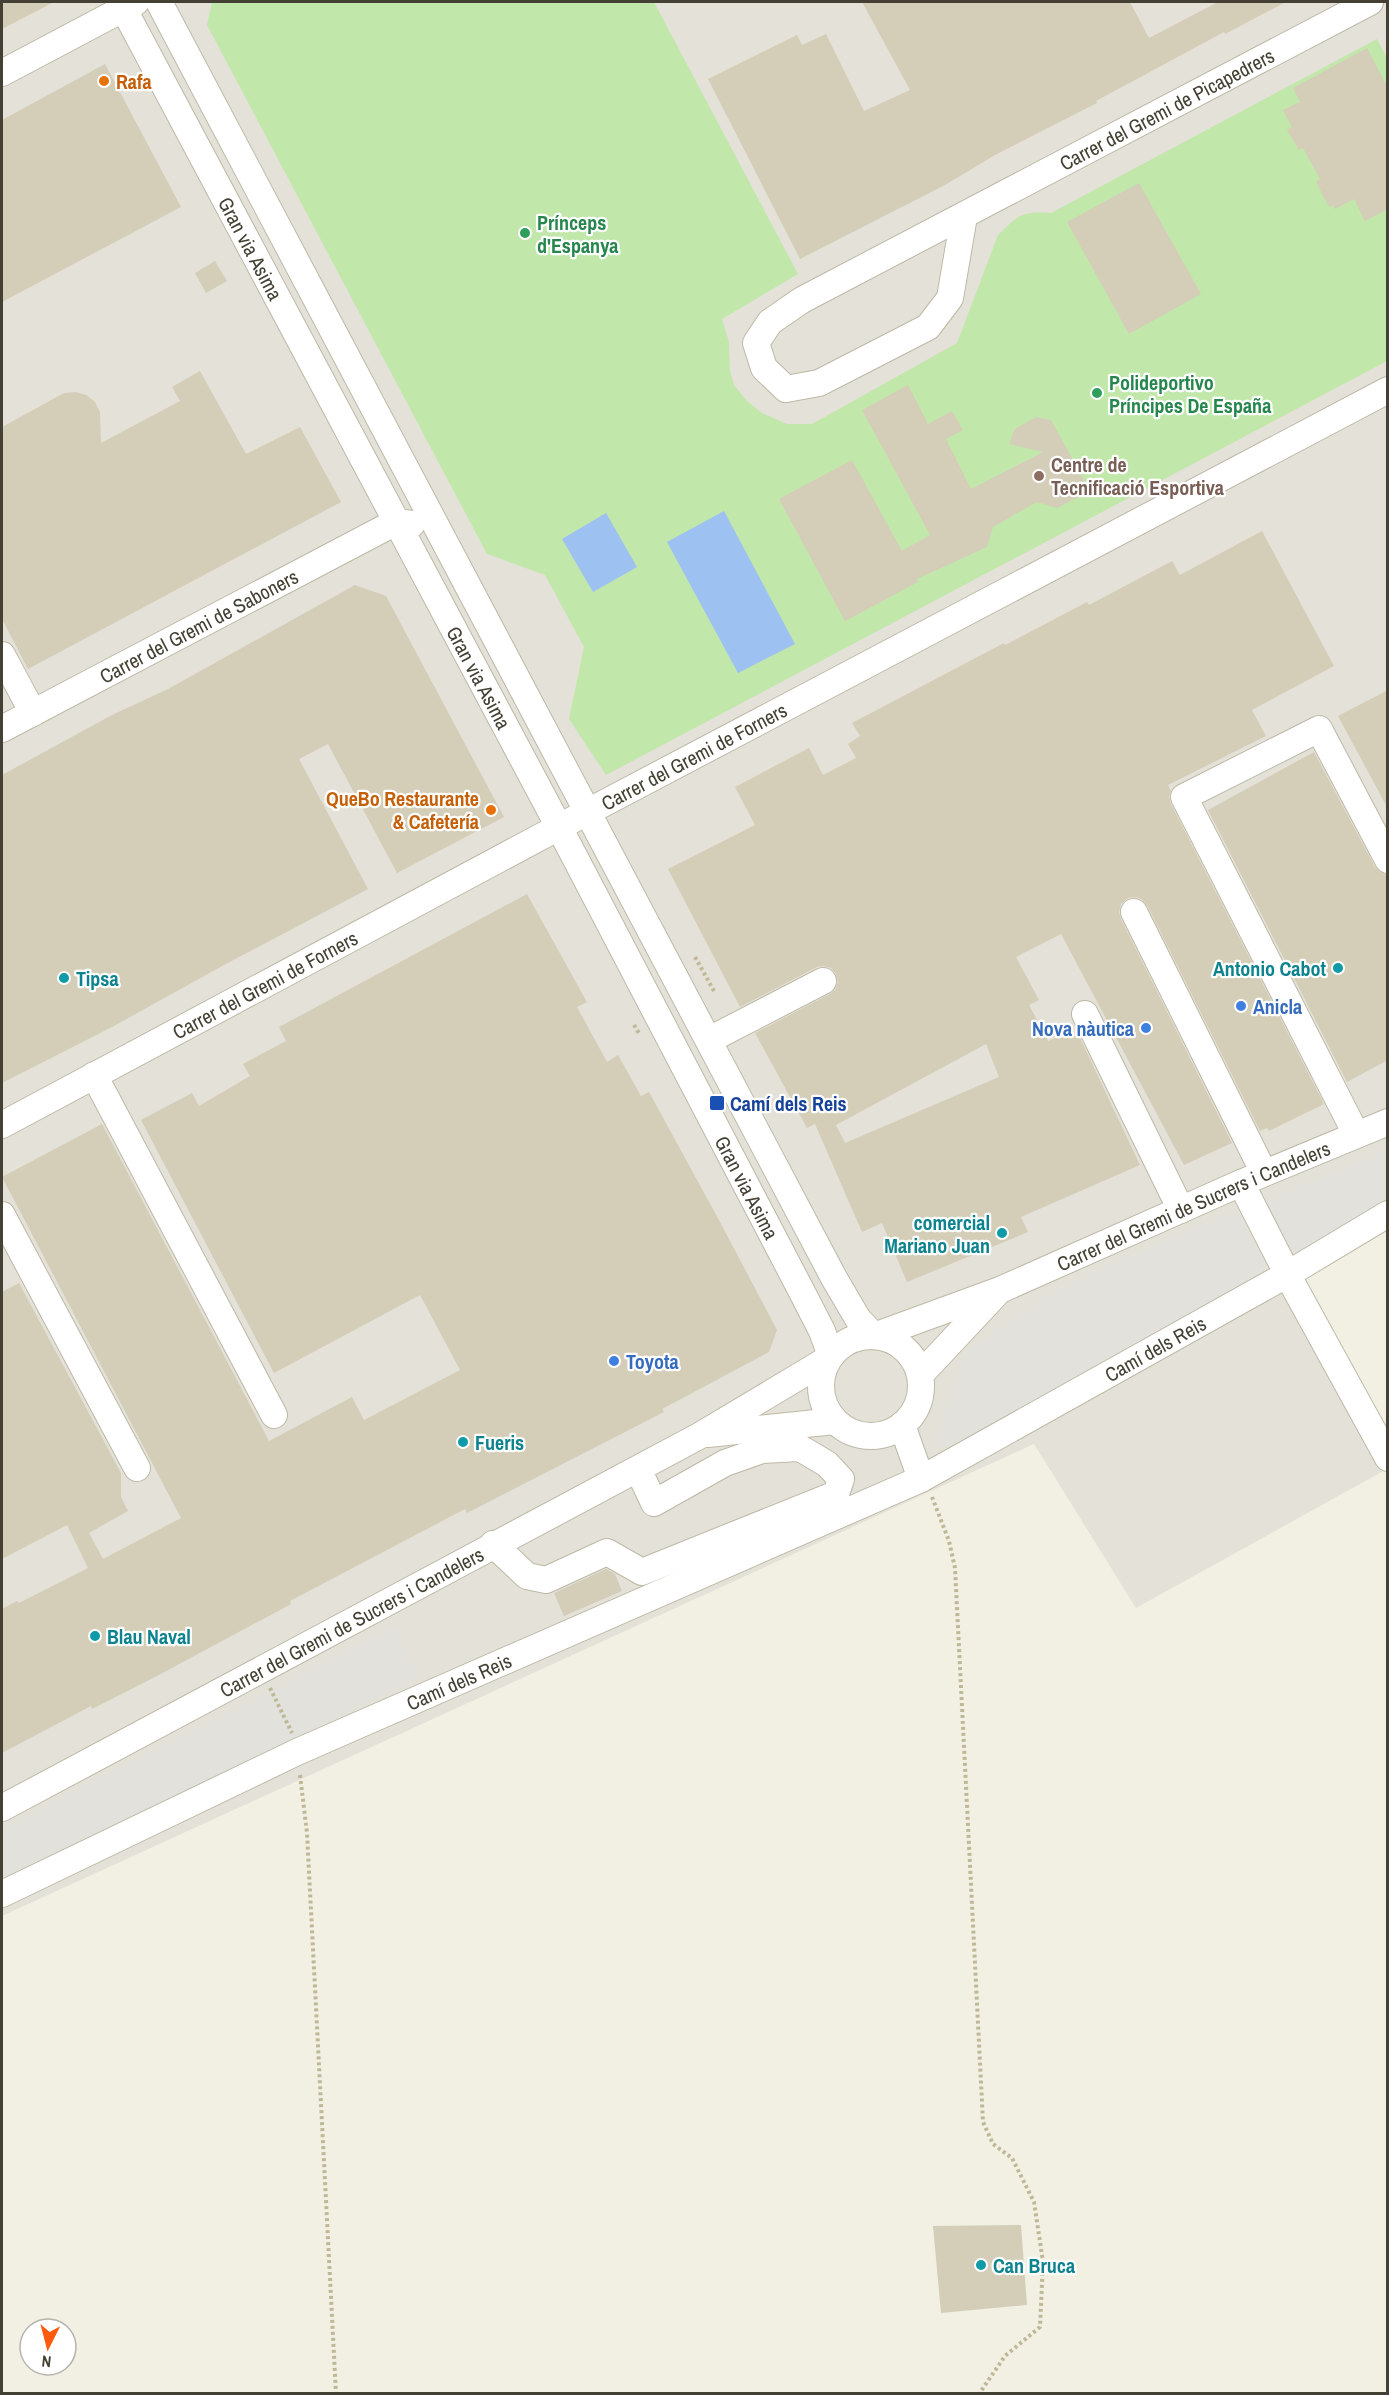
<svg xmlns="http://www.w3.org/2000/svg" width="1389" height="2395" font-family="'Archivo Narrow',sans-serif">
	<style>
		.industrial { fill: #e4e1d8 }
		.green { fill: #c2e7ab }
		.parking { fill: #e2e1dc }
		.water { fill: #9dc1f1 }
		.building { fill: #d4cdb8; fill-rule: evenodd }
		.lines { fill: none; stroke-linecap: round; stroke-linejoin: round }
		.minor-casing { stroke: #bdb9a6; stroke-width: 28 }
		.path { stroke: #bfb897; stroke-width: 4; stroke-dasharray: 3 3; stroke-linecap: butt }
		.minor { stroke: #fff; stroke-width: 26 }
		.food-dot { fill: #e8710a; stroke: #fff; stroke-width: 2 }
		.leisure-dot { fill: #2e9e5b; stroke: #fff; stroke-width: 2 }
		.education-dot { fill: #8d6e63; stroke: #fff; stroke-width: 2 }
		.culture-dot { fill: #0f9aa8; stroke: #fff; stroke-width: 2 }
		.shop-dot { fill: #3f7fe0; stroke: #fff; stroke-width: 2 }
		.transit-dot { fill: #1a4fb4; stroke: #fff; stroke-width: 2 }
		.labels { text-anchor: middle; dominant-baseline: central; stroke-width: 4.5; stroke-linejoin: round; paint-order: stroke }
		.food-label { font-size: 20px; font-weight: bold; fill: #c56008; stroke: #fff; text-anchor: start }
		.street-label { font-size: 20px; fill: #444033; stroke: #fff }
		.leisure-label { font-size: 20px; font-weight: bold; fill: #27864d; stroke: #fff; text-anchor: start }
		.education-label { font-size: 20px; font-weight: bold; fill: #785e54; stroke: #fff; text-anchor: start }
		.culture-label { font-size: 20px; font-weight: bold; fill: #0d838f; stroke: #fff; text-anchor: start }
		.shop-label { font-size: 20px; font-weight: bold; fill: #366cbe; stroke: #fff; text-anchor: start }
		.transit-label { font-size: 20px; font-weight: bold; fill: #164399; stroke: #fff; text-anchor: start }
	</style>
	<rect width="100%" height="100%" fill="#f2f0e3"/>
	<path class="industrial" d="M2,2H1387V1229L1300,1280L1387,1469L1136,1608L1034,1444L2,1916Z"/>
	<path class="green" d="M212,2H654L798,274L722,319L729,342L730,371L734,385L747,401L762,413L787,424H812L957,343L998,235C1018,215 1022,211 1051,213L1377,39L1388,60L1387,361L606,775L569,719L584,647L545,575L487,554L207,25Z"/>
	<path class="parking" d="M1387,1150V1205L1296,1257L1264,1204Z
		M1235,1210L1267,1269L1095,1397L983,1451L945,1447L935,1442L964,1353L1058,1289Z
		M395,1627L417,1678L238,1766L2,1886V1830Z"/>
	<path class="water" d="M724,511L795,644L738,673L667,542Z
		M606,513L637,567L593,592L562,539Z"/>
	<path class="building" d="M2,2H54L2,29Z
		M862,2H1130L1149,38L1218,2H1286L1225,34L1224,32L1096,101L1097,103L995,155L945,185L800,259L708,79L797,35L802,45L826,34L864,111L910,90Z
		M1367,48L1388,88V209L1365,221L1354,199L1335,209L1333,205L1329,207L1316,182L1320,179L1303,148L1299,150L1287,130L1292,127L1283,110L1300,102L1293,88Z
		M105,64L181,207L2,302V120Z
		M1139,183L1201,294L1129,334L1067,222Z
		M215,261L227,281L206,293L195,273Z
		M200,371L246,454L300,427L341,502L28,669L2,619V427L64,393L75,392L86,395L95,402L100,412L101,443L180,401L172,387Z
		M908,385L928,424L952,411L963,430L946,439L971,489L1043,452L1009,444L1015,429L1036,417L1051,420L1090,491L1057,508L1037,502L993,527L987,547L917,579L918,582L845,621L779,499L852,460L902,551L930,535L862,410Z
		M1262,531L1334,666L1252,710L1266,736L1168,785L1171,791L1169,797L1171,804L1324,1104L1269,1131L1267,1128L1260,1131L1147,905L1142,899L1136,897L1128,898L1121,904L1119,912L1121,919L1232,1143L1184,1165L1061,934L1016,957L1039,1000L1029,1005L1048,1041L1067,1033L1080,1038L1140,1165L1021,1217L1028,1232L907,1282L882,1223L862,1232L815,1124L807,1128L755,1033L830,994L835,990L838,982L836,974L831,968L823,966L817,967L740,1007L668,869L755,825L735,787L809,748L823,775L856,758L848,744L860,736L852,723L1004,643L1005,645L1087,602L1089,605L1172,561L1180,575ZM986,1044L999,1077L845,1143L836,1125Z
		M355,585L386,596L504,817L397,873L328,744L299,759L368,889L224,965L114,1026L2,1083V775L112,715L168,689Z
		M1388,690V809L1338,716Z
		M1314,752L1375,867L1380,872L1388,875V1060L1347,1082L1208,810Z
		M527,894L587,1002L577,1007L607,1062L618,1055L641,1096L649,1092L720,1222L777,1330L769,1352L662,1409L664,1412L467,1513L465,1509L290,1601L291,1604L157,1676L92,1709L91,1706L2,1753V1609L17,1601L19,1603L88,1568L67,1525L2,1559V1292L19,1283L121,1473V1497L128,1511L89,1533L103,1559L181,1518L2,1177L102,1124L269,1441L352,1397L364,1420L391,1406L460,1370L420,1295L274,1373L141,1120L192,1093L199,1106L250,1076L243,1064L286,1041L279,1027Z
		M606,1569L615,1574L622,1591L564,1616L554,1593Z
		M1021,2225L1027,2305L941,2313L933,2226Z"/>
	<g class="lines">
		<defs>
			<g id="minor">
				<path id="s1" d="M120,2L559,827L802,1292L822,1331L831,1356"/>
				<path d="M159,2L834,1278L858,1319L873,1335"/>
				<path d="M2,73L136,2"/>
				<path id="s2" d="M964,216L950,298L928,327L819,383L786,389L764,368L756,343L770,322L802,300L1370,2"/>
				<path d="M2,655L33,713"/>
				<path id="s3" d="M2,729L396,522L412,524"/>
				<path d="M1134,912L1264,1173"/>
				<path d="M1085,1014L1181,1210"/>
				<path d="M709,1040L823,981"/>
				<path d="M94,1075L274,1415"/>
				<path id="s4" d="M2,1125L559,827L1388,390"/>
				<path d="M1356,1134L1184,797L1319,729L1388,860"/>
				<path d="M1241,1183L1293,1285L1388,1458"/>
				<path d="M2,1215L137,1468"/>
				<path id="s5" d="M877,1335L1000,1290L1241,1183L1388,1122"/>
				<circle cx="871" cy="1386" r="50"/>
				<path d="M921,1374L996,1294"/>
				<path d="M708,1434L835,1421"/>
				<path id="s6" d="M921,1479L1288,1274L1388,1214"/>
				<path d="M493,1544L527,1576L546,1580L607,1552L642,1572L836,1494L841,1479L827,1464L800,1448L762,1450L725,1463L654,1503L638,1469"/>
				<path id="s7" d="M2,1808L701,1435L828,1359"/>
				<path id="s8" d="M2,1894L297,1752L921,1479L902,1425"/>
			</g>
		</defs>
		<use href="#minor" class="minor-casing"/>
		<path class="path" d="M695,957L714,991
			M634,1025L640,1035
			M932,1497L949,1541L955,1568L983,2122L993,2144L1012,2158L1034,2202L1043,2262L1040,2327L1005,2356L979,2394
			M270,1688L292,1733
			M300,1775L307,1833L336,2394"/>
		<use href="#minor" class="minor"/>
	</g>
	<g class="food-dot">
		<circle cx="104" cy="81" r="6"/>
		<circle cx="491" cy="810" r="6"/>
	</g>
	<g class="leisure-dot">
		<circle cx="525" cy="233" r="6"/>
		<circle cx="1097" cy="393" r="6"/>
	</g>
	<circle class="education-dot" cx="1039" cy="476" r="6"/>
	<g class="culture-dot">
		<circle cx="1338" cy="968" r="6"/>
		<circle cx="64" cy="978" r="6"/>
		<circle cx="1002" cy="1233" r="6"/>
		<circle cx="463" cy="1442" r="6"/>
		<circle cx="95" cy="1636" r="6"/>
		<circle cx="981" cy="2265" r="6"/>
	</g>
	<g class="shop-dot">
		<circle cx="1241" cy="1006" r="6"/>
		<circle cx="1146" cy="1028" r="6"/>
		<circle cx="614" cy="1361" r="6"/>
	</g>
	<rect class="transit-dot" x="709" y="1095" width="16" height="16" rx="3"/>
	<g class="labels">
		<g class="food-label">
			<text x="116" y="81">Rafa</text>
			<text x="479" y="798" text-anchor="end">QueBo Restaurante<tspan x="479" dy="23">&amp; Cafetería</tspan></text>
		</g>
		<g class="street-label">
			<text stroke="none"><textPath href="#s2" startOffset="808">Carrer del Gremi de Picapedrers</textPath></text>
			<text stroke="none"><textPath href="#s1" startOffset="279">Gran via Asima</textPath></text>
			<text stroke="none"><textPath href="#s3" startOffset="222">Carrer del Gremi de Saboners</textPath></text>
			<text stroke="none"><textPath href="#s1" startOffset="765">Gran via Asima</textPath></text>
			<text stroke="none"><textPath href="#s4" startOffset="784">Carrer del Gremi de Forners</textPath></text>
			<text stroke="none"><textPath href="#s4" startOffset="298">Carrer del Gremi de Forners</textPath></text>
			<text stroke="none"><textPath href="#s1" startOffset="1341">Gran via Asima</textPath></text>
			<text stroke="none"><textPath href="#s5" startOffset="342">Carrer del Gremi de Sucrers i Candelers</textPath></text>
			<text stroke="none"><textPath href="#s6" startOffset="268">Camí dels Reis</textPath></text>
			<text stroke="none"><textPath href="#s7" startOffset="396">Carrer del Gremi de Sucrers i Candelers</textPath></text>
			<text stroke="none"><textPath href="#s8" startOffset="504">Camí dels Reis</textPath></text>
		</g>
		<g class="leisure-label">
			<text x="537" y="222">Prínceps<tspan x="537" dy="23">d'Espanya</tspan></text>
			<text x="1109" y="382">Polideportivo<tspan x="1109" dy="23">Príncipes De España</tspan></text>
		</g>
		<g class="education-label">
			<text x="1051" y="464">Centre de<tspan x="1051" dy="23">Tecnificació Esportiva</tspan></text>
		</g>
		<g class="culture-label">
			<text x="1326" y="968" text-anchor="end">Antonio Cabot</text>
			<text x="76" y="978">Tipsa</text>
			<text x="990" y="1222" text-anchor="end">comercial<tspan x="990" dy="23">Mariano Juan</tspan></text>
			<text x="475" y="1442">Fueris</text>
			<text x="107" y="1636">Blau Naval</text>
			<text x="993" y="2265">Can Bruca</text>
		</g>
		<g class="shop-label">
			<text x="1253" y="1006">Anicla</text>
			<text x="1134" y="1028" text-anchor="end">Nova nàutica</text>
			<text x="626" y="1361">Toyota</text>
		</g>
		<g class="transit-label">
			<text x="730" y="1103">Camí dels Reis</text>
		</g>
	</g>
	<rect width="1389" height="2395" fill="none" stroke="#444033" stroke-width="6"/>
	<g transform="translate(48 2347) rotate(186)"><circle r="28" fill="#ffffff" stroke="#b4b3ad" stroke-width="1.5"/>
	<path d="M0-4.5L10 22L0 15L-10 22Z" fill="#fd5b0f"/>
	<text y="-9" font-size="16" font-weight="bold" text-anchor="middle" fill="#444033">N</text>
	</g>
</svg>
